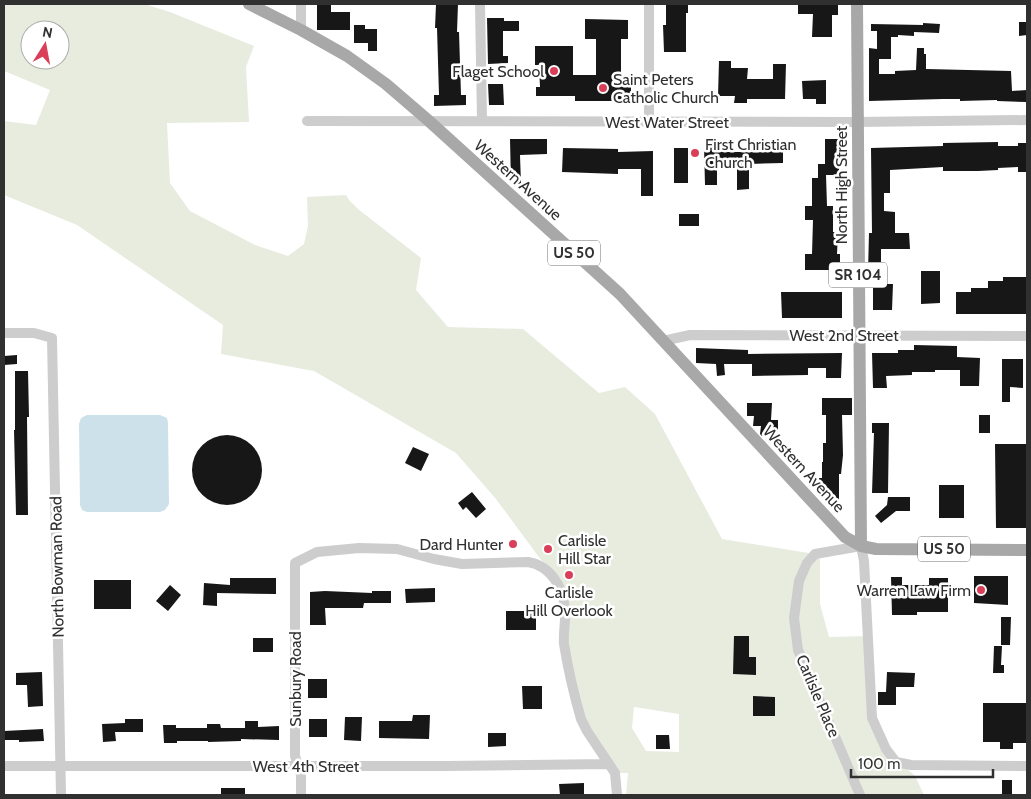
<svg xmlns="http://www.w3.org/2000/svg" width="1031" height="799" font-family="Cabin,sans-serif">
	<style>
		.green { fill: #e7ecdf; fill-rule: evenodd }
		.water { fill: #cce1ea }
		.building { fill: #171717 }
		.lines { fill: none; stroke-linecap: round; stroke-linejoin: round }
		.minor { stroke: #cdcdcd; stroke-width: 10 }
		.major { stroke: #a8a8a8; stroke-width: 12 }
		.poi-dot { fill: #da3f59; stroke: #fff; stroke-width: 2 }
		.labels { text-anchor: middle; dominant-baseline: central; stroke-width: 5; stroke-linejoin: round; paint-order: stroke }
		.shield { fill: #fff; stroke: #6e6e6e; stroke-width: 1 }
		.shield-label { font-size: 15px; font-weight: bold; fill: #303030 }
		.poi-label { font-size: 16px; fill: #303030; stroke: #fff; text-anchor: end }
		.street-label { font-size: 16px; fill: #303030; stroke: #fff }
	</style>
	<rect width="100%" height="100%" fill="#fff"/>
	<path class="green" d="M4,4H144L170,12L254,46L246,67L249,122L167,123L170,183L190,211L255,245L288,256L304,244L308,226L307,197L346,195L349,200L358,209L421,258L416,290L448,327L523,329L599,393L625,387L655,414L722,539L815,554H820V604L829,637L868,636L872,718L890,754L915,776L924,795H626L628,773H615L587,731L564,642L565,611L550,572L496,499L456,453L314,371L221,354L223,325L77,225L4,195V121L36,125L50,90L4,71ZM30,30H60V60H30ZM634,707L679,714V752L646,751L632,728Z"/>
	<path class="water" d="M87,415H160L167,418L168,423L169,504L165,510L160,512H87L82,510L80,505L79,424L81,418Z"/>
	<path class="building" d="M317,4H331V12H350V30H317Z
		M436,4H458L457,32H459L461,95H466V105L434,106V95H439L437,28H435Z
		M666,4H688V13H686V52H664L663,25H666Z
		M798,4H838V15H832V37H812L813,14H798Z
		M487,18H504V21H519V31H503V56H508V63L488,64Z
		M585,19L628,20V39H621V76H631V101H575V96H536V87H540L539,65H535V46H573V75H596V39H585Z
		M1019,22H1027V35L1019,36Z
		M923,23L940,24L939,33L914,32V36L898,35V37H891V59H879V74H895V71L916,70L917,48H924V54H926V69L1011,71L1012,91L1027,90V102L997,101V100L960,101V99H943L869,101V48L877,49V31H871V24L923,25Z
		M354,25H365V29H377V51H368V43H354Z
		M719,61H731V68H748L747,79H773V64H786L785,99H747V103H734L735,96H718Z
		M826,80V104H816V99H803L802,81Z
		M488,84H503L504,105H489Z
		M510,139H547V154L520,155L521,184H511Z
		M825,139H843V156H839V175H826L827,206H833V232H838L837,254H840V270H805V254H812L813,220H805V206H812V178H818V164H825Z
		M757,141L783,142V163L749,164V189L737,190V168H717V185H705L704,146H717V149H727V152H757Z
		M998,142V146H1018V143H1027V172H1018V167L998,168V170L978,171H943V167L890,170V193H884V211L895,212V233H909L910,249H881V284H893L892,310H873V272H868L869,233H872L871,148L943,146V143Z
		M563,148L618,149V152L653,151V196H641V169H618V174L562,172Z
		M674,148H688V183H674Z
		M679,214H699V226H679Z
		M921,271H940V303L921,304Z
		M1003,277H1027V314H956V292H971V288H988V281H1003Z
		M781,292H842V318H782Z
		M914,345L957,346V357L980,358L979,386H960V370H935V372H912V375L886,376L887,388H873L872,353H898V350H914Z
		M696,348L748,350V354L842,353L841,378H826V368H808V375L752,376V364H724L725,375L717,376L716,364L696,363Z
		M17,355V364L4,365V356Z
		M1002,359H1023V388L1010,387V402H1002Z
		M15,371H28L29,417H27L28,515H16L14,430H15Z
		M822,398H852V415H842L843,455L841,474H839V502H824V490H819V478H822V462H823V443H826V415H822Z
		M747,403H772L771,420H778V436H762L760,434L761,426H753L754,416H747Z
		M979,415H990V433H979Z
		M872,423H889L888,493H872L874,433H872Z
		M192 470a35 35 0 1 1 70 0a35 35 0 1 1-70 0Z
		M995,444H1027V528H996Z
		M413,447L429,454L421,471L405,463Z
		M939,485H964V518H939Z
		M472,492L486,509L476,518L466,507L463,510L458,503Z
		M888,497H910V511H896L881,523L875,516L887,505Z
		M974,576H1008V605L974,603Z
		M891,577H902V585H929V578H948V612H917V615H892Z
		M230,578H276V594L217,593V606L203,605L204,583L230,585Z
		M94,580H131V609H94Z
		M170,585L181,595L168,611L156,601Z
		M435,588V602L406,603L405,589Z
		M325,591L372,593V591H391V603H364L363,608H325L326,625H310V592Z
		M506,611H536V630H506Z
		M1001,617H1011L1010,645H1001Z
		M734,636H749V657H756V675L733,674Z
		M253,638H273V652H253Z
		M994,646H1002L1001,665H1004V673H993Z
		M42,672L43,706L28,707L27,685H16V673Z
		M887,672L915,673L914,687H896V705H878V692H886Z
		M308,679H327V698H308Z
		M522,686H542V709H523Z
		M753,696L775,697V716H753Z
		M983,703H1027V742L1026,743H1013V749H1000V742H983Z
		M413,715H430L429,739L379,738V721H412Z
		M345,717H362L361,741L344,740Z
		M125,719H143V732H115L116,741L103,742L102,724L125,723Z
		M309,719H327V737H309Z
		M245,721H258V727L279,726V740L241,739V741L208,742V741H177V743H164L163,725H176V728H207V724H220L221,728H245Z
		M43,729L44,741L19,742V740H4V731Z
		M488,733H506V746L488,747Z
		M656,735H669L670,749H656Z
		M1002,780H1012V795H1002Z
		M584,783V795H560L559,784Z
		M221,788H245V795H221Z"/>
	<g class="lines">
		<path class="minor" d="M301,4V30
			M480,4L482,120
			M649,4V123
			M307,121L857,122L1027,120
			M4,333H34L52,338L61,795
			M663,341L690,335L1027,336
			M4,766H447L608,764
			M301,795V775L295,756V563L317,552L359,548L397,549L434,559L462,564L528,562C551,566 563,587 565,609C566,621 563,632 564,644C568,669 574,695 581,719L587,731L615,773L617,795
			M860,795L798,650L794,618L799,581L807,563L815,554L861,546L864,561L872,718L886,749L896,762L911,765L1027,766"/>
		<path class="major" d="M249,4L301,30L347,56L386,84L429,121L620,294L845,537L861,546L876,549L1027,550
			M857,4L861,546"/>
	</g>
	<g class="poi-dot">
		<circle cx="554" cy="71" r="5"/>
		<circle cx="603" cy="88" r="5"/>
		<circle cx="695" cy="153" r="5"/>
		<circle cx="513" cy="544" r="5"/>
		<circle cx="548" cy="549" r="5"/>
		<circle cx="569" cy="575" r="5"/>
		<circle cx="981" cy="590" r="5"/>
	</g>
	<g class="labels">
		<g class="shield">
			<rect x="548" y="240.5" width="52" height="25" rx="4"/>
			<rect x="829" y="262.5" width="58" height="25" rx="4"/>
			<rect x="918" y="536.5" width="52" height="25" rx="4"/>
		</g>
		<g class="shield-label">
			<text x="574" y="253">US 50</text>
			<text x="858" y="275">SR 104</text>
			<text x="944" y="549">US 50</text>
		</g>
		<g class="poi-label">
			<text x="544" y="71">Flaget School</text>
			<text x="613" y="79" text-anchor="start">Saint Peters<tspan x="613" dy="18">Catholic Church</tspan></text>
			<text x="705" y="144" text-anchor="start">First Christian<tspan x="705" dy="18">Church</tspan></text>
			<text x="558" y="540" text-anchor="start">Carlisle<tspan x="558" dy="18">Hill Star</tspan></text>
			<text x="503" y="544">Dard Hunter</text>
			<text x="971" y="590">Warren Law Firm</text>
			<text x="569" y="592" text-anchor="middle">Carlisle<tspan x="569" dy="18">Hill Overlook</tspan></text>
		</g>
		<g class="street-label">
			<text x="667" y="122">West Water Street</text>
			<text transform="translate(518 180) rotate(42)">Western Avenue</text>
			<text transform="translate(841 185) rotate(-90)">North High Street</text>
			<text x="844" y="335">West 2nd Street</text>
			<text transform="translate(804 469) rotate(47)">Western Avenue</text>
			<text transform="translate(57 567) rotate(-91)">North Bowman Road</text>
			<text transform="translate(295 679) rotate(-90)">Sunbury Road</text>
			<text transform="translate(818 696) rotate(67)">Carlisle Place</text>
			<text x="306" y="766">West 4th Street</text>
		</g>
	</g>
	<rect width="1031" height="799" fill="none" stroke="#303030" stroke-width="10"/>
	<g transform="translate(45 45) rotate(11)"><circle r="24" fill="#ffffff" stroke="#acacac"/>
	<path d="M0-4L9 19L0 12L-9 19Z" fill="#da3f59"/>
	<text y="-8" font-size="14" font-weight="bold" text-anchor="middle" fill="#303030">N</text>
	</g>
	<path d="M851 769v8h142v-8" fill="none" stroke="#303030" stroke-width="2.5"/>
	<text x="858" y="769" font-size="15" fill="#303030" stroke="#ffffff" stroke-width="4" paint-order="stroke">100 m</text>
</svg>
